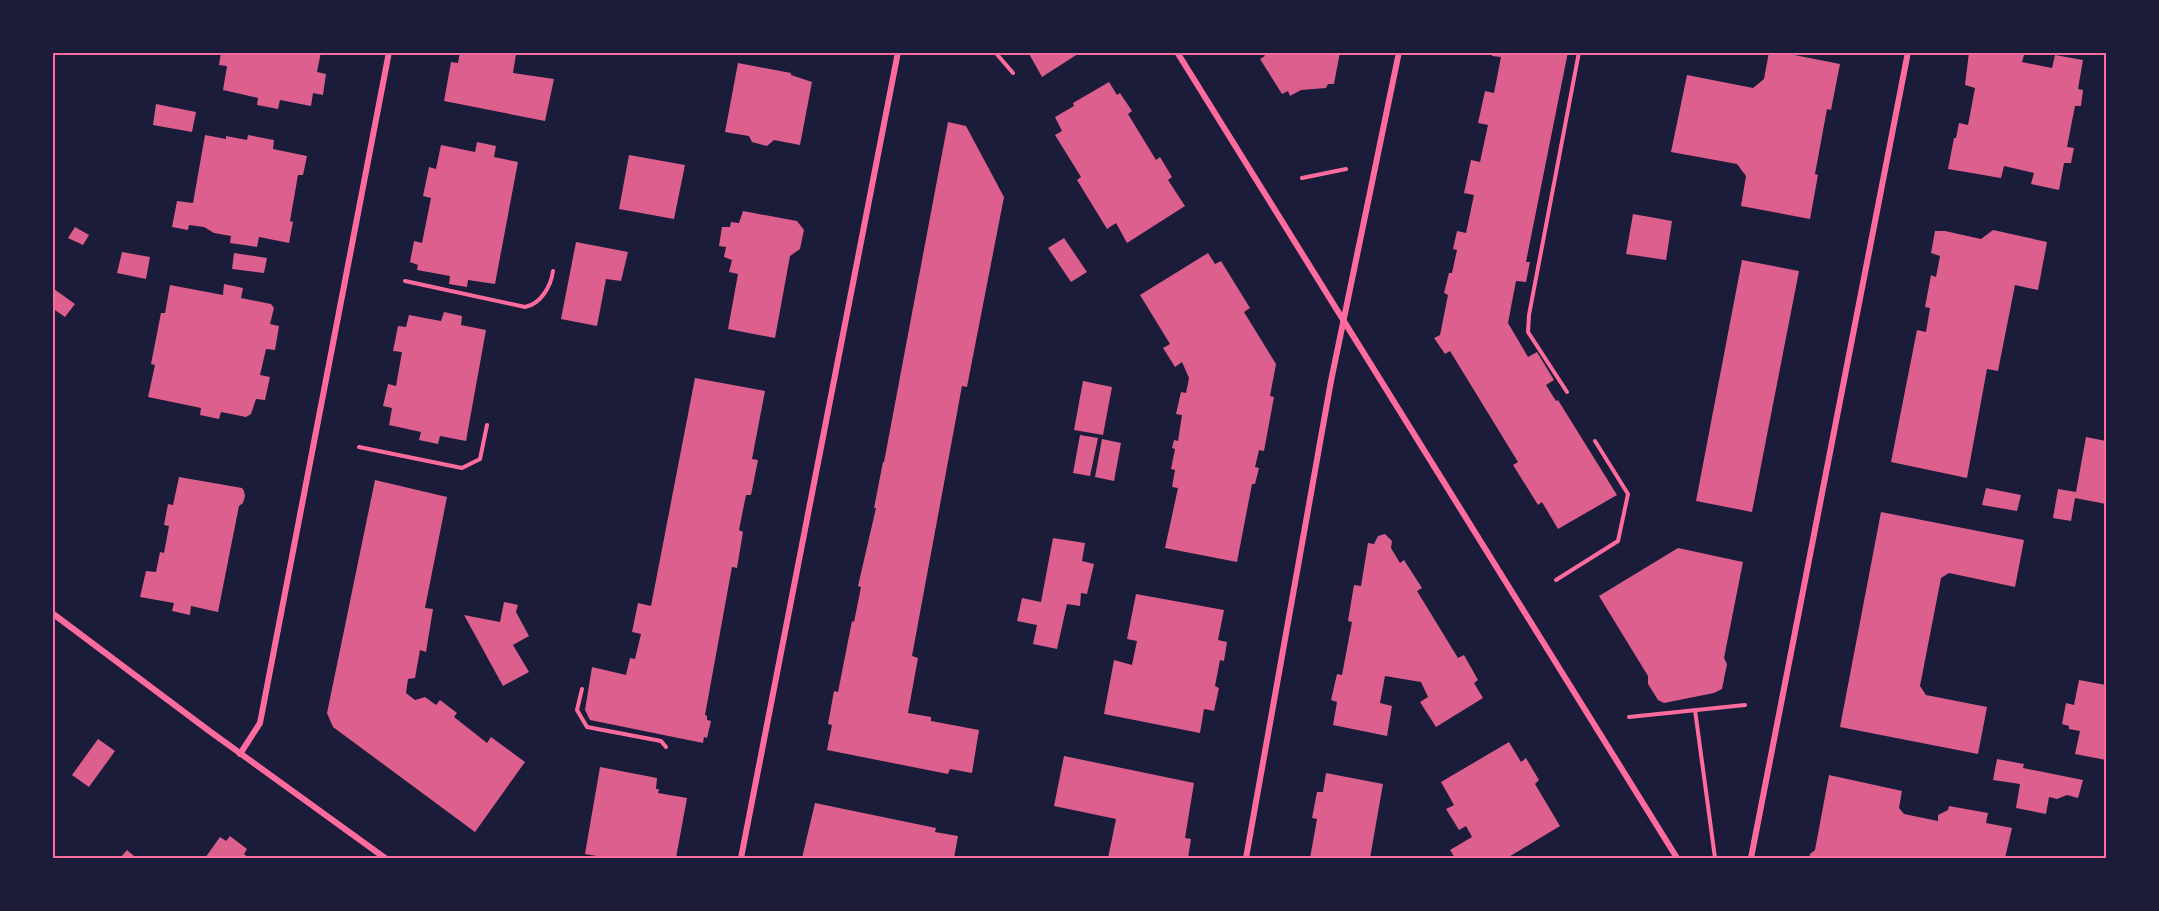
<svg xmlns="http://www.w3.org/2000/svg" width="2159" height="911" font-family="'Sofia Sans Condensed',sans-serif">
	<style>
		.building { fill: #dd5f8e }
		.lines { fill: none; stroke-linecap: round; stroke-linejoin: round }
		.path { stroke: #ff6b9d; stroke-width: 4 }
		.minor { stroke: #ff6b9d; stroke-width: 6 }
		.neatline { fill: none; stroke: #ff6b9d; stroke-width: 2 }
	</style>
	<rect width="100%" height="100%" fill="#1b1b3a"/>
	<path class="building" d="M221,52H321L317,72L326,74L323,95L313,93L311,106L280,100L278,109L257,105L258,98L223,90L227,66L219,65Z
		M460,52L516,54L513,73L554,79L545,121L444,101L451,62L458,63Z
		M1028,52H1081L1042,77Z
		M1262,52H1340L1334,84H1328L1326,88L1301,90L1290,96L1288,91L1282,94L1260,59L1265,56Z
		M1492,52H1568L1526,262H1530L1526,282L1516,281L1508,323L1528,357L1537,352L1554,380L1546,385L1556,401L1558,400L1617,495L1558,529L1542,502L1538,505L1513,465L1518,462L1450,351L1445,354L1434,338L1440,335L1448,295L1444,293L1449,273H1452L1457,250L1453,249L1457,231L1466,233L1474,195L1464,193L1471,160L1480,162L1488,125L1478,123L1485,91L1494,93L1501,57L1492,56Z
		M1769,52H1779L1840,64L1831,110L1827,109L1815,174L1818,175L1810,219L1741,206L1746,176L1737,164L1671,152L1687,75L1753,88L1764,79Z
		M1969,52H2025L2022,62L2052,68L2055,55L2083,60L2078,89L2083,90L2081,106H2075L2067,147L2074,148L2071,163H2064L2059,190L2031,184L2034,173L2004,166L2001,178L1948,169L1954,138H1956L1959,123L1968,125L1975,88L1965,85Z
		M738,63L791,73V75L812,82L800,145L774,140L767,146L752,142L749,136L725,132Z
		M1109,82L1117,95L1120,93L1132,111L1128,114L1156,160L1160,157L1172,177L1168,180L1185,206L1127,243L1116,223L1107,229L1077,180L1081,177L1055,135L1062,131L1055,117L1074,106L1073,103Z
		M156,104L196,112L192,132L153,125Z
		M948,122L966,126L1004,197L967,387L962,386L912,656L918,658L908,713L931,717V721L979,730L972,773L950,769L948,774L827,750L832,725L828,724L834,691L838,692L852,621L854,622L861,587L858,586L876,508H874L883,462H884Z
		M205,135L226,139V136L247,140L248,135L274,140L273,149L307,156L303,175H298L290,221L293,222L289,243L259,237L257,247L230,243L231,236L214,233L204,227L189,225L188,230L172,227L177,201L193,203Z
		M477,142L496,146L494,157L518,162L495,284L468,280L467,287L449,284L450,276L417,270L418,265L410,262L414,241L422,243L431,198L423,196L429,167L436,169L441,145L475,152Z
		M629,155L685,165L674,219L619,209Z
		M743,211L797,221L804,230L800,249L790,256L775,338L728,329L738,274L729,272L732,260L724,257L726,247L719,246L722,227H730L731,222L739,223Z
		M1633,214L1672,221L1666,260L1626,254Z
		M75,227L89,235L83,245L68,238Z
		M1993,230L2047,242L2038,290L2015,285L1998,371L1987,369L1967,478L1891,462L1917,330L1926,332L1930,308L1925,307L1931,275L1936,277L1940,256L1931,253L1935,231H1945L1981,239Z
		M1064,238L1087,272L1071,282L1048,248Z
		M576,242L628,252L621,281L606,279L597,326L561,319Z
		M122,252L150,257L146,279L117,273Z
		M234,253L267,258L264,273L232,269Z
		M1208,253L1215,264L1221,261L1250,308L1244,312L1276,364L1270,396L1274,397L1264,451L1259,450L1255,467L1259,468L1255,484H1252L1237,562L1165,548L1178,488L1172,487L1175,470L1171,469L1175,449L1172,448L1174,440L1178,441L1182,415L1176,414L1181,392L1186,393L1189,378L1182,362L1175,367L1163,348L1170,344L1140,295Z
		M1742,260L1799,271L1752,512L1696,501Z
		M224,284L243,288L241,298L271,304L274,308L270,324L279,326L275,350L266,349L260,375L270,377L265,400L256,399L251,414L246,417L221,412L219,419L200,415L201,408L148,397L155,365L151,364L161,313H165L170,285L223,295Z
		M54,289L75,304L65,317L52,308Z
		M444,312L462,316L461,325L486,330L466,441L440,436L438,444L419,440L421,432L389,425L392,408L383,406L388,384L396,386L402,352L393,351L398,326L406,327L409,315L441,321Z
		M695,378L765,391L752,459L758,460L751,495H746L739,530L743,532L737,568L732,567L705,715L707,716V720L711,721L707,738L704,737L703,743L590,720L585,710L592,667L626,675L630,658L635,659L641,634L632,632L638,603L651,606Z
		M1083,381L1112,387L1103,435L1074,430Z
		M1080,435L1098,438L1090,476L1073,473Z
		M2086,437L2106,441V504L2075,498L2071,521L2053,518L2058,489L2076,492Z
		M1102,439L1121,443L1114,481L1095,477Z
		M179,477L242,488L244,491L245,496L243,503L239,506L218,612L191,606L190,615L172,611L174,603L140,597L146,571L156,572L160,552L164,553L169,526L164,525L168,504L173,505Z
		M375,480L447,497L425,608L433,609L426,652L420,650L415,678L408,679L406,693L415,700L425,697L436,705L440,700L457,713L454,717L487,743L491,737L525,762L475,832L333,727L327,713Z
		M1986,488L2021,495L2017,511L1982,505Z
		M1881,512L2024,540L2015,587L1949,573L1941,578L1920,686L1926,695L1987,707L1978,754L1840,727Z
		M1385,534L1392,541L1391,548L1400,563L1404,560L1422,588L1417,591L1458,658L1464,655L1478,680L1474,683L1483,698L1436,727L1420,702L1428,697L1421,682L1385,676L1380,703L1392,706L1387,736L1333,725L1337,702L1331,700L1337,674L1342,675L1352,622L1348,621L1354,585L1361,586L1368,543L1374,544L1378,536Z
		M1053,538L1085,543L1082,561L1094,564L1087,594L1081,593L1080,606L1067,604L1057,649L1033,644L1037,625L1017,621L1022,598L1041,602Z
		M1678,548L1743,562L1724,658L1727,664L1722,689L1714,693L1664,703L1658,700L1648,684V676L1599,596Z
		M1136,594L1224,610L1218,640L1227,642L1224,661L1220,660L1215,686L1219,688L1214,711L1204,709L1200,733L1104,714L1114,660L1132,665L1137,641L1127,639Z
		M504,602L518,605L516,612L529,636L513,645L529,672L503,686L464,615L500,622Z
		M2079,680L2106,685V760L2075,754L2080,731L2069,729V726L2062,724L2066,703L2074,705Z
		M98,739L115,751L89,787L72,775Z
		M1509,742L1521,762L1526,758L1539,780L1535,784L1560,826L1507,858H1455L1450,850L1472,837L1466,826L1459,830L1446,809L1454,805L1441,782Z
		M1064,756L1194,783L1185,838L1191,839L1188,858H1108L1116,819L1054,806Z
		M1997,759L2024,764L2023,768L2083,780L2078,798L2067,795L2057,799L2049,797L2046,814L2016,808L2020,784L1993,780Z
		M600,767L657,778L656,789H659L658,793L687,798L676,858H608L585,854Z
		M1326,773L1383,784L1370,858H1310L1317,819L1312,818L1317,792H1323Z
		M1829,775L1902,791L1899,808L1904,814L1938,821V815L1948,810L1949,806L1988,813L1986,823L2012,828L2005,858H1809L1810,854L1815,850Z
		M815,803L936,828L935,832L958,836L954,858H802Z
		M230,836L247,849L244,854L249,858H205L220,837L226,841Z
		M127,850L134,856L133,858H120Z"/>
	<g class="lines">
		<path class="path" d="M995,52L1013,73
			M1302,178L1346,169
			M405,281L525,307C541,304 551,286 553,271
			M1567,392L1528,332L1529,315L1579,52
			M359,447L462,468L480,459L487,425
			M1556,580L1618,541L1628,494L1595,441
			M582,689L577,710L587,727L661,741L666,747
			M1695,710L1715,858
			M1629,717L1745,705"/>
		<path class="minor" d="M1177,52L1677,858
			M52,613L208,730L385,858
			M240,754L260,723L389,52
			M741,858L898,52
			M1246,858L1331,381L1399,52
			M1751,858L1908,52"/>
	</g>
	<rect width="2159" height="911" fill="none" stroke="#1b1b3a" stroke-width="108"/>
	<rect x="54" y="54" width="2051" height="803" class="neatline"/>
</svg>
